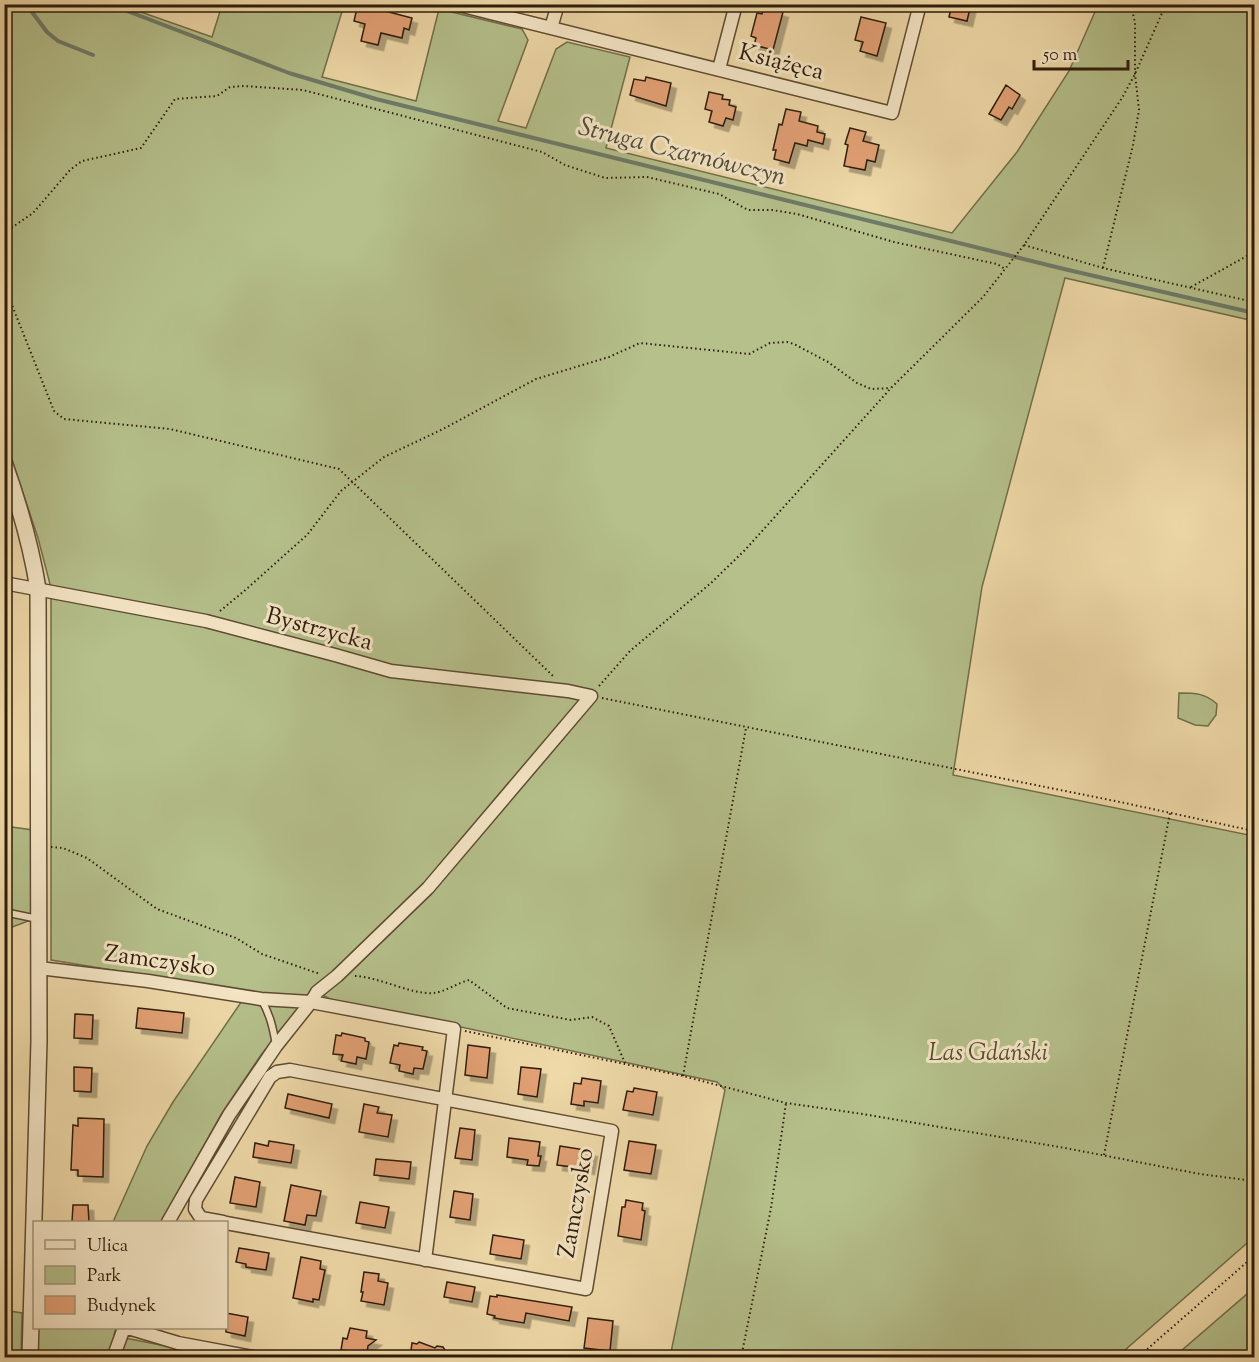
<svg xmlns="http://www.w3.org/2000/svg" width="1259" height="1362" font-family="'Sorts Mill Goudy',serif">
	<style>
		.green { fill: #b5c08b; stroke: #726e4a; stroke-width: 1.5 }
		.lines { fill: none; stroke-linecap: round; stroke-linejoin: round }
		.stream { stroke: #6f7b69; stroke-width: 4 }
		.building { fill: #e3a175; stroke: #2e1c0a; stroke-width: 1.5; filter: url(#shadow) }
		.service-casing { stroke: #5e4b32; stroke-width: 9 }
		.minor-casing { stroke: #5e4b32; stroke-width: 15 }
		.tertiary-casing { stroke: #5e4b32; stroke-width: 18 }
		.path { stroke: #2e1c0a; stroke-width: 2; stroke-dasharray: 1.5 3; stroke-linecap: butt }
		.service { stroke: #f5e6c6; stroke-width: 6 }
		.minor { stroke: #f5e6c6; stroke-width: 12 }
		.tertiary { stroke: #f5e6c6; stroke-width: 15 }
		.labels { text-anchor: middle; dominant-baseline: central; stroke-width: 6; stroke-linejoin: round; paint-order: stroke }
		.street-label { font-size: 24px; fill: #2e1c0a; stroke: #f5e6c6 }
		.park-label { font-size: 24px; font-style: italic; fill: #564d31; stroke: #f5e6c6 }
		.water-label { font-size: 26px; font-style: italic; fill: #4e4b3a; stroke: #f5e6c6 }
	</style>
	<defs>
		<filter id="shadow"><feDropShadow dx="5.5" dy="5.5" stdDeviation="0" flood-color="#0004"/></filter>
	</defs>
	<rect width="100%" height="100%" fill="#efd9a8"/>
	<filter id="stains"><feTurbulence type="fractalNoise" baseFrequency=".00333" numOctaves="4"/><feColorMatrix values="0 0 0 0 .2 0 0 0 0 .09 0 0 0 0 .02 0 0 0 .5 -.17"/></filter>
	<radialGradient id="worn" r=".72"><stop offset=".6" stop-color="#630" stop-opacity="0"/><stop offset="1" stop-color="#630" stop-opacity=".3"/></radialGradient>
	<path class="green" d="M4,5H121L212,37L222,5H344L322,77L416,101L439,9L522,29L528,40L498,121L526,128L556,49L567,42L630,57L606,148L952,233L1017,152L1069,71L1098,5H1254V321L1065,278L982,587L953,775L1254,836V1237L1117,1357H670L725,1090L717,1082L330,999L313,990L261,1055L222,1113L161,1222H113L147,1146L173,1102L248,992L51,960V588L38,538L4,436Z
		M1179,693C1195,693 1205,693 1217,704L1216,715L1208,726L1195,725L1178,718Z
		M4,826L33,830L31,920L7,929L4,928Z
		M1254,1288V1357H1174Z
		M4,1310L22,1313L21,1357H5Z
		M38,1328H116L114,1335L125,1338L222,1357L37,1358Z"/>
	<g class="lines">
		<path class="stream" d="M26,4L47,32L58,41L93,55
			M109,4L289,73L376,99L1064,269L1254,313"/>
	</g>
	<path class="building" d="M358,4L412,18L409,30L404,28L402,38L381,33L378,45L361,41L365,24L354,21Z
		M952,4H971L967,21L949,17Z
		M764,7L783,12L773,50L754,45L756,38L751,36L757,13L762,14Z
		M861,17L886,23L877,56L860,51L863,42L855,40Z
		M646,77L671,83L666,106L630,95L634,79L645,81Z
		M1006,85L1020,95L1012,109L1009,107L1001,120L989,114Z
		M709,92L723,95L722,99L730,100L729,105L736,107L733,120L726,118L723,126L709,122L712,111L705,109Z
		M786,109L801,112L799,121L818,126L817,132L825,134L823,144L808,140L807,146L795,143L789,163L774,159L776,150H773L779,124L782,125Z
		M850,128L866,132L863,141L879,145L875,162L867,160L865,170L844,166L848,145L845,144Z
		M138,1008L184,1013L182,1033L136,1028Z
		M75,1014L93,1015L92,1039L74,1038Z
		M342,1033L365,1038V1041L369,1042L366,1059L357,1057L356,1064L341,1061L343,1055L333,1054L336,1035L341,1036Z
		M399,1043L423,1047L422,1050L427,1051L423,1069L414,1068L413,1074L399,1071L400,1065L390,1063L394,1045L398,1046Z
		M468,1045L490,1048L487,1078L465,1075Z
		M74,1067L92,1068L91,1092L74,1091Z
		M521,1067L541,1069L537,1097L518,1094Z
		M582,1078L601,1081L598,1103L584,1101V1106L571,1104L574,1083L581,1084Z
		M634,1088L657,1092L653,1115L623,1110L627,1091L633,1092Z
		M288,1094L332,1104L329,1118L285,1108Z
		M364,1104L379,1107L377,1113L392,1115L388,1137L359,1132Z
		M78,1118L104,1119L103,1177L78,1176V1170H71L73,1125L78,1126Z
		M460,1128L475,1130L472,1160L455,1158Z
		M509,1138L540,1142L538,1156H541L539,1166L527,1165L528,1160L507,1157Z
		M269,1141L294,1145L291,1163L253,1157L255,1143L268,1146Z
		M629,1141L656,1145L651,1174L624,1170Z
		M560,1146L592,1151L589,1169L557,1165Z
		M376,1159L411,1162L409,1179L374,1175Z
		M235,1177L260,1182L256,1207L230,1203Z
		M291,1185L321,1191L316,1216L307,1215L305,1225L284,1221Z
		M454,1191L473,1194L470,1220L450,1217Z
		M626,1200L643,1203L642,1210L645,1211L641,1240L618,1236L622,1207H625Z
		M360,1202L389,1207L385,1228L356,1223Z
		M73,1205H88L89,1222H72Z
		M493,1235L524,1240L521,1259L490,1254Z
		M239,1248L269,1253L266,1270L246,1267V1264L236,1262Z
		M301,1257L321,1261L320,1269L325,1270L319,1300L313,1299V1302L293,1298Z
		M364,1272L379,1274L378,1281L388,1283L384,1305L361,1301L363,1292H361Z
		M447,1282L475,1287L472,1302L444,1297Z
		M497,1295L572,1307L569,1321L526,1313L524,1323L494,1318L495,1316L487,1314L490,1296L497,1297Z
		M226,1313L248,1317L245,1336L226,1332Z
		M588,1318L613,1321L610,1351L584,1348Z
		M350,1328L367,1331L366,1338L376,1340L368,1346L367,1353L341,1350L343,1338L347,1339Z
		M419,1342L435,1348L437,1346L443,1347L450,1358H410L412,1343L417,1344Z"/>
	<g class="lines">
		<defs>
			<path id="service" d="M4,912L38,919
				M261,999C270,1014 273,1028 276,1045"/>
			<path id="minor" d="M455,4L892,113L920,4
				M551,28L558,4
				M719,69L736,4
				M4,583L206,621L335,655L391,671L568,691L591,696L428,888L337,976L317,992L311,1002L276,1046L229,1115L168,1222
				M39,968L148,981L261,999L311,1002L454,1029L425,1260
				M223,1222L201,1218L195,1209L196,1200L270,1077L277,1072L290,1070L612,1131L586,1289L226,1223
				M128,1328L178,1343L258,1358
				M113,1358L124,1328"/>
			<path id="tertiary" d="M4,462C19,504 31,545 38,589L39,1041L30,1358"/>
		</defs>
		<use href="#service" class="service-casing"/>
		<use href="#minor" class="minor-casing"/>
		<use href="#tertiary" class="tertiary-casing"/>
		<path class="path" d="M4,233L33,213L70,170L82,161L141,148L175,99L217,96L230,87L244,86L303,90L542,152L565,165L605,178L647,177L719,194L748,210H772L797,214L894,242L997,264L1005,269
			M1024,245L1103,268L1254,302
			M1103,268L1133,145L1139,110L1135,74V23L1131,4
			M4,285L54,411L64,419L170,429L339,469L553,676
			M1191,287L1254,252
			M220,611L243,592L307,535L341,491L384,457L443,429L536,379L609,357L640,343L749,354L770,343L787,342L794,344L828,362L857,383L871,389L891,388
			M599,686L630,651L711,583L745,550L891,388L983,297L1024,245L1122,98L1135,74L1166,4
			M602,698L1120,802L1254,831
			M51,847L63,848L87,858L157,909L236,938L262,954L320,974
			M355,976C380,977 411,995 434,993C444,992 458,983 469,980L507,1008L571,1020L592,1017L609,1026L625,1063
			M465,1031L683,1076L786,1103L856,1113L1060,1147L1200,1174L1254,1181
			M683,1076L746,728
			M1104,1155L1170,813
			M741,1358L771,1208L786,1103
			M1137,1358L1254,1256"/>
		<use href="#service" class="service"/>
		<use href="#minor" class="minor"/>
		<use href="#tertiary" class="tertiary"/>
	</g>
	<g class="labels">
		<g class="street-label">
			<text transform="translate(781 63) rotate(14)">Książęca</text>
			<text transform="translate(319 630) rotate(15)">Bystrzycka</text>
			<text transform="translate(160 962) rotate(8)">Zamczysko</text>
			<text transform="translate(577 1203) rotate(-80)">Zamczysko</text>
		</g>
		<g class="park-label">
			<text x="988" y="1054">Las Gdański</text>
		</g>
		<g class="water-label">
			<text transform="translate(682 153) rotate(14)">Struga Czarnówczyn</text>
		</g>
	</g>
	<rect width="1259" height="1362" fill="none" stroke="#efd9a8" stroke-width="24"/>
	<rect x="6" y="6" width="1247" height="1350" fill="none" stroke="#2e1c0a" stroke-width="3"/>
	<rect x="12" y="12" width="1235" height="1338" fill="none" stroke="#2e1c0a" stroke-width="1.5"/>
	<rect x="33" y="1221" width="195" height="108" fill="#f5e6c6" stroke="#a5957b" stroke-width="1.5"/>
	<rect x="45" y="1240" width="30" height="9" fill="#f5e6c6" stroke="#a5957b" stroke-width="1.5"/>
	<text x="87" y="1251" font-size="18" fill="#2e1c0a">Ulica</text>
	<rect x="45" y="1266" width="30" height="18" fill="#b5c08b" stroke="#a5957b" stroke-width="1.5"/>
	<text x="87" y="1281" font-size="18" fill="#2e1c0a">Park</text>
	<rect x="45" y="1296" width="30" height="18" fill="#e3a175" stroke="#a5957b" stroke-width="1.5"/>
	<text x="87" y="1311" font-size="18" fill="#2e1c0a">Budynek</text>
	<path d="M1034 60v9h94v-9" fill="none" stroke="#2e1c0a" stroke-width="3"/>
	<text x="1043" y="60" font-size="18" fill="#2e1c0a" stroke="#f5e6c6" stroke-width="4.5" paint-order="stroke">50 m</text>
	<rect width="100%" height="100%" filter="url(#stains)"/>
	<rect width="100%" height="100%" fill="url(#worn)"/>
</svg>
